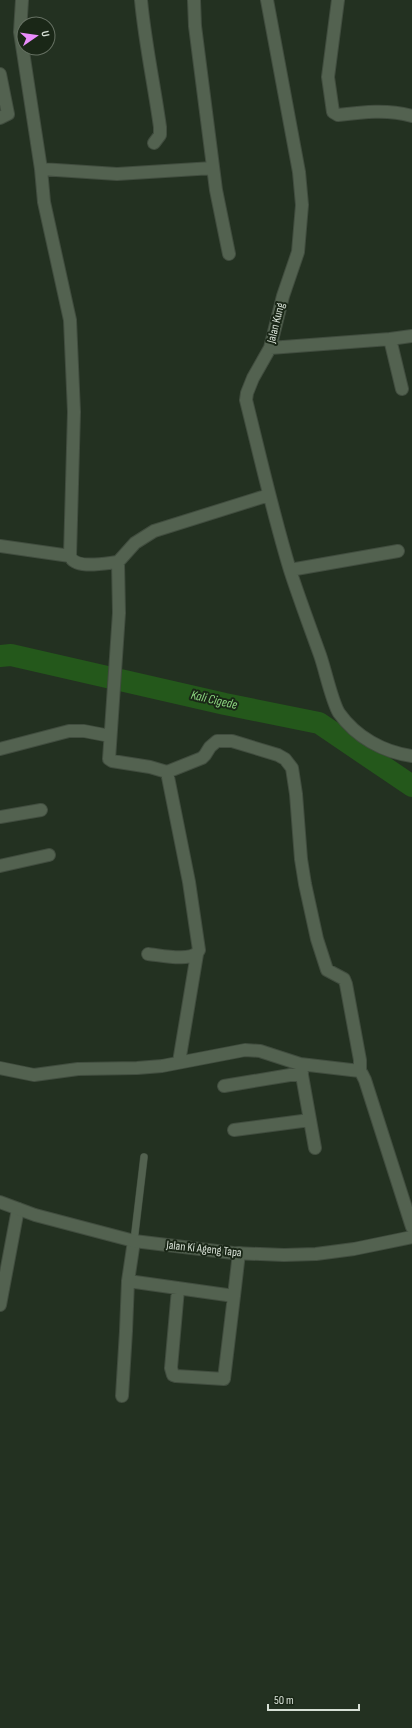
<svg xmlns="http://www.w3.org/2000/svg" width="412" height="1728" font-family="'Sofia Sans Condensed',sans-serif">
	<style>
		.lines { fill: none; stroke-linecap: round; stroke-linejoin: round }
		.river { stroke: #24581b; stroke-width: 22 }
		.lane-casing { stroke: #414d3f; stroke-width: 8 }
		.street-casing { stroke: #414d3f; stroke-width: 14 }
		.secondary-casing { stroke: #414d3f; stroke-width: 14 }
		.lane { stroke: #536250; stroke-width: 7 }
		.street { stroke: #536250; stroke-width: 12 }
		.secondary { stroke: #536250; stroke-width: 12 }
		.labels { text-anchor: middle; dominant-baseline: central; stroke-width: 4; stroke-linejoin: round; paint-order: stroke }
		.street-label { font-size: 12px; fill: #d7e0d6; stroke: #1a2717 }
		.water-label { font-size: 13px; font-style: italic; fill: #8bd47f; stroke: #1a2717 }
	</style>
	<rect width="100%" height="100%" fill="#233121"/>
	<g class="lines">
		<path class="river" d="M0,656L11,655L225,704L319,723L412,786"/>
		<defs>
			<path id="lane" d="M134,1241L144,1157"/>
			<path id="street" d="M22,0L20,32L41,169
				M141,0C145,43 154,84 160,127V135L154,143
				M194,0L195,26L216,190L229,254
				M267,0L299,172L302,205L298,252L283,296L270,348L253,378L247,393L246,400C260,456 273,514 290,570C299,598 310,627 320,655C325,669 332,702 339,713C356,737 383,752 412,756
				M338,0L328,77L333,112L338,115C363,112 388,109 412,116
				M0,74L8,114L0,118
				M390,339L412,336
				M270,348L390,339L402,389
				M269,495L154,531L135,543L118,562L119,613L109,759L112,761L150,767L167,772L202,758L205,755L210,747L217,741H232L278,755L285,759L292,768L296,794L301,859L305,884L317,939L327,970L344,979L346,984L360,1060V1071
				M0,546L70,556
				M118,562C106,563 75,570 70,556L74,412L70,320L44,202L41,169L117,174L213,168
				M290,570L398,551
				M0,749L69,731H84L110,736
				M0,817L41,810
				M0,866L49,855
				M148,954C160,955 193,963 199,950L189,882L167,772
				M179,1062L197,954
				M300,1064L315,1148
				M0,1068L34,1075L78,1069L137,1068L162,1066L245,1050L260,1051L300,1064L360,1071L362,1074L365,1080L412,1227
				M224,1086L302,1073
				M234,1130L310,1120
				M128,1281L234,1296L239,1253
				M178,1289L171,1368L173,1375L176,1376L224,1379L234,1296
				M0,1305L18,1209
				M122,1396L126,1331L128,1281L134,1241"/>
			<path id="secondary" d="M0,1202L35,1215L134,1241L233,1253L284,1255L316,1254L354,1249L412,1237"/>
		</defs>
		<use href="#lane" class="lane-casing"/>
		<use href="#street" class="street-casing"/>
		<use href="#secondary" class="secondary-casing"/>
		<use href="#lane" class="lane"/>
		<use href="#street" class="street"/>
		<use href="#secondary" class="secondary"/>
	</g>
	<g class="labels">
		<g class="street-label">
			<text transform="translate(276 323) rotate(-76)">Jalan Kung</text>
			<text transform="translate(204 1249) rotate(6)">Jalan Ki Ageng Tapa</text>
		</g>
		<g class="water-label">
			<text transform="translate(214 700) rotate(13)">Kali Cigede</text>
		</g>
	</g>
	<g transform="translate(36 36) rotate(77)"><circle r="19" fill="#1a2717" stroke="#667163"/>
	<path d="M0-3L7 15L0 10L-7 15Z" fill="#ea8dfc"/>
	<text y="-6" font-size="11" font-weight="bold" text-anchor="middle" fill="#d7e0d6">U</text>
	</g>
	<path d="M268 1704v6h91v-6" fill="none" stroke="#d7e0d6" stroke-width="2"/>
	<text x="274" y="1704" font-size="12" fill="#d7e0d6" stroke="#1a2717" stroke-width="3" paint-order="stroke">50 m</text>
</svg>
